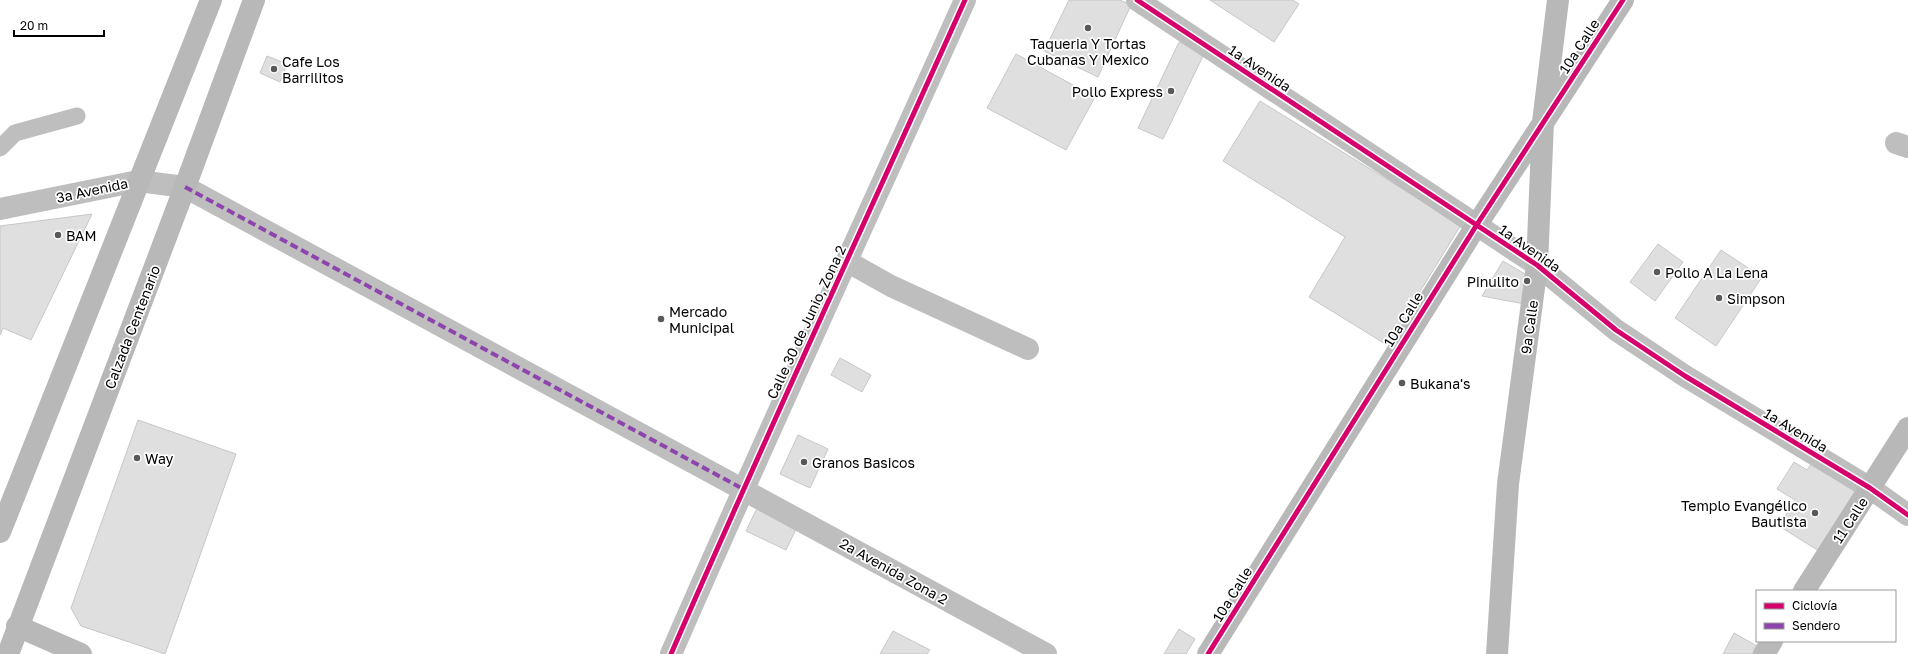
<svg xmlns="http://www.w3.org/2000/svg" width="1908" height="654" font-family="'Golos Text',sans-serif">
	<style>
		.building { fill: #dfdfdf; stroke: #c7c7c7 }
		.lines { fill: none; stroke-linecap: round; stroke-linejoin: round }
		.lane { stroke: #bebebe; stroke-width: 17 }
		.street { stroke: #bebebe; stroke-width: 22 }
		.secondary { stroke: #b8b8b8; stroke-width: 22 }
		.quiet { stroke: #8e44ad; stroke-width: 4; stroke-dasharray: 8 4; stroke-linecap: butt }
		.cycleway-casing { stroke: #fff; stroke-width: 8 }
		.cycleway { stroke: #d6006c; stroke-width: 5 }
		.poi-dot { fill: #595959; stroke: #fff; stroke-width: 1.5 }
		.labels { text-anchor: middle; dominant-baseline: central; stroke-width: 3.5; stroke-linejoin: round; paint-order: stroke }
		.poi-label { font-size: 14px; fill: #000; stroke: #fff; text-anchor: start }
		.street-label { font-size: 14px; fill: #000; stroke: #fff }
	</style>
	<rect width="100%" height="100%" fill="#fff"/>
	<path class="building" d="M1069,0H1120L1131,5L1098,77L1044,51Z
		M1210,0H1293L1299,4L1274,42Z
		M1179,42L1204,54L1163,139L1138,128Z
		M1016,54L1095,97L1066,150L987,108Z
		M267,56L287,64L280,82L260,73Z
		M1260,101L1461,225L1387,345L1309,297L1345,237L1223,161Z
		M92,214L31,340L3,328L0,335V226Z
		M1658,244L1683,262L1655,301L1630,282Z
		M1721,250L1762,277L1716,346L1675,318Z
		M1503,261L1535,280L1530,305L1482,296Z
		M840,358L871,375L862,392L831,375Z
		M138,420L236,454L165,654L81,626L71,608Z
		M798,435L828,449L810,488L780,474Z
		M1815,458L1860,486L1819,551L1779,526L1795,500L1777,489L1794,462L1807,470Z
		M758,506L798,525L786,550L746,531Z
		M1179,629L1195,639L1186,654H1164Z
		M893,631L930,650L927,654H880Z
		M1734,633L1757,646L1752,654H1723Z"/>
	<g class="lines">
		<path class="lane" d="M0,148L15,133L77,116"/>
		<path class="street" d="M1137,0L1537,265L1616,330L1685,376L1870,488L1908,515
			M1896,143L1908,147
			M0,209L138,181L185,187L1046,654
			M848,262L891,286L1028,349
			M671,654C766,435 867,218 965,0"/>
		<path class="secondary" d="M0,532L211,0
			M1804,591L1908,428
			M17,626L81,654
			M8,654L185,187L254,0
			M1208,654L1476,226L1623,0
			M1497,654L1508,484L1537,265L1543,122L1558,0
			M1764,654L1772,641"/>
		<path class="quiet" d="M185,187L743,489"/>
		<defs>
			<path id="cycleway" d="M1137,0L1537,265L1616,330L1685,376L1870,488L1908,515
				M671,654C766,435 867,218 965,0
				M1208,654L1476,226L1623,0"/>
		</defs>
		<use href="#cycleway" class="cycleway-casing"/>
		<use href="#cycleway" class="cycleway"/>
	</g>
	<g class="poi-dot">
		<circle cx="1088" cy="28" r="4"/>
		<circle cx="274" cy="69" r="4"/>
		<circle cx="1171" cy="91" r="4"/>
		<circle cx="58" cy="235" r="4"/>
		<circle cx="1657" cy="272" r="4"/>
		<circle cx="1527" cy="281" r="4"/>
		<circle cx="1719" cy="298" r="4"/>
		<circle cx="661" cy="319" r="4"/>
		<circle cx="1402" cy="383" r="4"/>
		<circle cx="137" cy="458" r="4"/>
		<circle cx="804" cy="462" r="4"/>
		<circle cx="1815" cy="513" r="4"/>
	</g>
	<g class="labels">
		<g class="poi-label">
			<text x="1088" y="43" text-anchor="middle">Taqueria Y Tortas<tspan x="1088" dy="16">Cubanas Y Mexico</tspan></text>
			<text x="282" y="61">Cafe Los<tspan x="282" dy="16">Barrilitos</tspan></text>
			<text x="1163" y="91" text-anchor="end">Pollo Express</text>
			<text x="66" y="235">BAM</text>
			<text x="1665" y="272">Pollo A La Lena</text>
			<text x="1519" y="281" text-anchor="end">Pinulito</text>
			<text x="1727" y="298">Simpson</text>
			<text x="669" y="311">Mercado<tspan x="669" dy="16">Municipal</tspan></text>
			<text x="1410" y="383">Bukana's</text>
			<text x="145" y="458">Way</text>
			<text x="812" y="462">Granos Basicos</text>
			<text x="1807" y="505" text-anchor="end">Templo Evangélico<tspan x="1807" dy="16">Bautista</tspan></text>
		</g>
		<g class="street-label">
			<text transform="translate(1579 46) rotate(-57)">10a Calle</text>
			<text transform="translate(1260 68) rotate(34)">1a Avenida</text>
			<text transform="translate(92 190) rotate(-12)">3a Avenida</text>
			<text transform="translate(1530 248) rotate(35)">1a Avenida</text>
			<text transform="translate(1403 319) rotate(-58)">10a Calle</text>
			<text transform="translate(806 322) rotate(-65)">Calle 30 de Junio, Zona 2</text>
			<text transform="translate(132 327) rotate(-69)">Calzada Centenario</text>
			<text transform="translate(1529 327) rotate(-82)">9a Calle</text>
			<text transform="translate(1796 430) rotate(31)">1a Avenida</text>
			<text transform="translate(1850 520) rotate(-57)">11 Calle</text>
			<text transform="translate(894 571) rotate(29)">2a Avenida Zona 2</text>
			<text transform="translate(1232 594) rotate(-58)">10a Calle</text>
		</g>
	</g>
	<rect x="1756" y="590" width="140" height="52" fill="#ffffff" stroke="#999999"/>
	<rect x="1764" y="603" width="20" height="6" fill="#d6006c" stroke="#999999"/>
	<text x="1792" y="610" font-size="12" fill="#000000">Ciclovía</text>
	<rect x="1764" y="623" width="20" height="6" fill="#8e44ad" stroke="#999999"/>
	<text x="1792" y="630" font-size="12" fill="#000000">Sendero</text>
	<path d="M14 30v6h90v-6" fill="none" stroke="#000000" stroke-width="2"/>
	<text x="20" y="30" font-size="12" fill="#000000" stroke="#ffffff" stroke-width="3" paint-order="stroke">20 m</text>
</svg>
